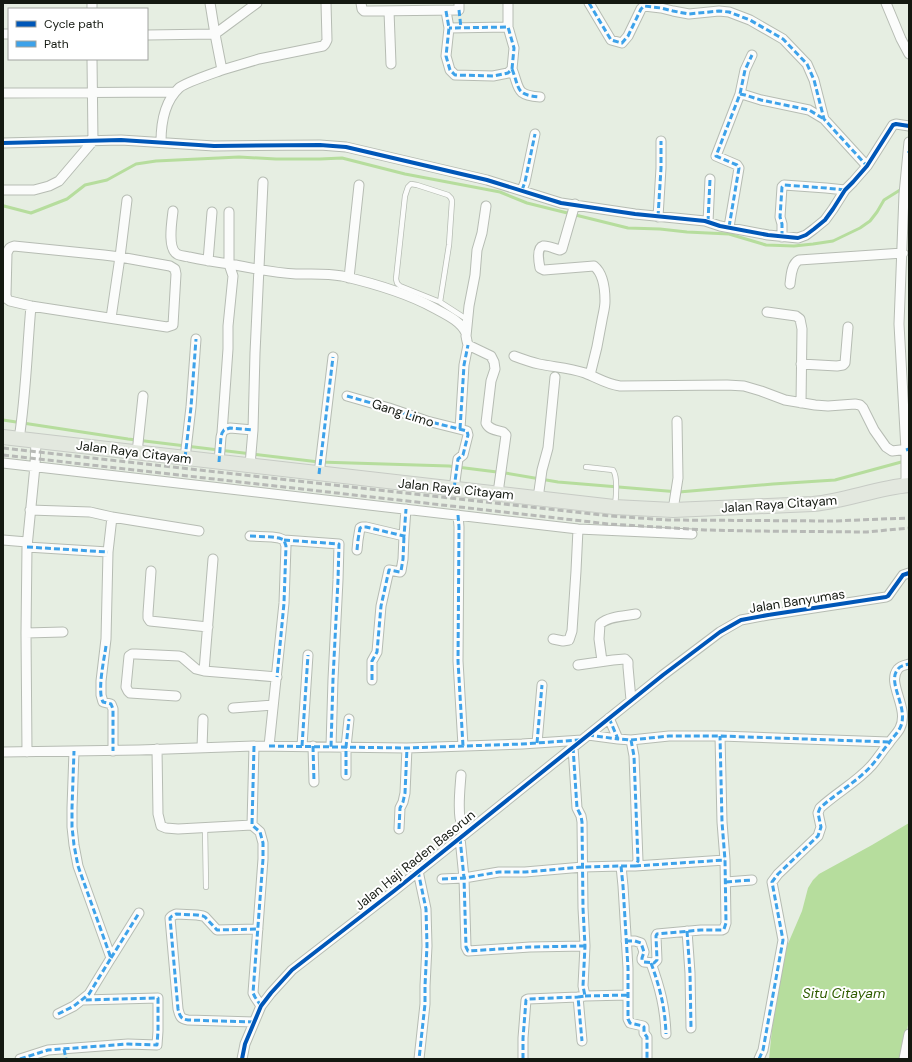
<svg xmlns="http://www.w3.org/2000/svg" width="912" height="1062" font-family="'DM Sans',sans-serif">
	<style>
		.water { fill: #b6dd9d }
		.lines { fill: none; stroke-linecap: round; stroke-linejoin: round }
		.stream { stroke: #b6dd9d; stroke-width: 3 }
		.lane-casing { stroke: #b6bcb3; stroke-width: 6 }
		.street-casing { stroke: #b6bcb3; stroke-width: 11 }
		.primary-casing { stroke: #c7cbc5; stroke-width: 16 }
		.lane { stroke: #fbfcfb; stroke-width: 4.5 }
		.street { stroke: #fbfcfb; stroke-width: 9 }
		.primary { stroke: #e3e8df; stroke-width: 14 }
		.rail { stroke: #b7b9b6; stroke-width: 3; stroke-dasharray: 6 3; stroke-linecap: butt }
		.quiet { stroke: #3da2ea; stroke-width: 3; stroke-dasharray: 6 3; stroke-linecap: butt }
		.cycleway-casing { stroke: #fff; stroke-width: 6 }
		.cycleway { stroke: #0057b8; stroke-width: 4 }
		.labels { text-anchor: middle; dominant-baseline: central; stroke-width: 4; stroke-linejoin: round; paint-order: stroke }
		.street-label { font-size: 13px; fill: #141911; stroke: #fff }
		.water-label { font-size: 14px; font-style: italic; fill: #305d00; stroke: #fff }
	</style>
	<rect width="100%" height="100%" fill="#e6eee2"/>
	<path class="water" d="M909,823V1020L901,1059H769L772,1029L779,982L787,946L802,911L808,888L813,880L819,874L872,845Z"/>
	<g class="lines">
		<path class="stream" d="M3,207L4,206L31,213L67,199L85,185L107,180L136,164L156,161L239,157L276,159H320L342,158L405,174L500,192L527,203L628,228L660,229L687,232L729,234L766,245L794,246L813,244L833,241L860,228L870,221L877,212L884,200L900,190L909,191
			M3,420L128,439L319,462L449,466L505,473L558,482L679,492L773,484L835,480L905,461"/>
		<defs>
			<path id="lane" d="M440,302L449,245L452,201L451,198L448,195L417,185L411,184L408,187L405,196L396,279L397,283L400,286L440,302L468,320
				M586,467L613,470C618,477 616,497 615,506
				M205,827L206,887"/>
			<path id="street" d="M361,3L362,9L364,11H370L459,10V3
				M589,3L611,40L622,43L628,36L641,9L644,6L661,8L673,11L689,14L719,11L729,12L750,20L783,39L807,64L814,80L824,119L867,166
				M886,3L901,39L909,54
				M92,9V3
				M389,11L391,64
				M446,11L449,28L446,56L450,70L455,75L493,76L508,73L512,69L514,48L508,27V3
				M449,28L508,27
				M3,34H9
				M147,35L215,34L257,3
				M512,69C520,89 515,95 540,97
				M222,70L259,59L323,46L325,44L327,40L326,3
				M3,93L175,92
				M740,94L745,95L761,100L809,110L824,119
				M161,142C161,123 164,102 179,88C184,83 214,73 222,70L215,34L210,3
				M3,143L121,140L214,146L320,145L346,147L487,180L561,203L635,214L705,221L720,226L768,235L798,238L806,235L814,229L825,220L833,209L845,190L853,182L867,166L893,125L896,124L909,126
				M3,190H34L49,186L59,181L93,141L92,59
				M522,190L525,182L535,134
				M575,204L562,249L560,250C555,249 548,245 543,246C536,248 539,263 540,268L544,270L594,266C604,274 605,290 605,301C605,308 603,314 602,320C599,339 595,357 590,375
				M486,206L482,233L477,250L475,275L469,306L466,336L467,341L468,345L491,356L494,362L495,369L491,381L486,423C489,430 497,430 503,432L506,435L498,493
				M173,211C172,221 167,248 177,254C180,256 185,256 189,257C203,260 216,262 230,264C252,268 274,273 296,274C312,274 327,273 342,276C372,283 407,293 434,308C445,314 461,321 466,333
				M658,217L661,168V141
				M708,222L710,179
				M729,227L739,168L737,165L716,156L740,94L745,70L752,55
				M782,237V224L780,217L782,187L784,185L826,188L845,190
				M208,261L212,212
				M349,278L359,185
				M790,284C791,277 791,264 799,260L903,253
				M767,312L796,316L800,319L802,329L801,403
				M111,318L120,257L104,255L14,246C10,247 9,248 7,253L6,295L7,299L10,301L31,306L167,327L173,325L176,274L175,269L170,266L120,257L127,200
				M514,356C522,359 530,362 539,364C554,367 570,368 585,373C598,378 606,384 620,386L727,385L744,386L761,391L785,400L815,405L828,406L855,404L860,405L863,408L874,430L886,447L892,451L909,449
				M801,364L837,366L843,365L845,363L848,327
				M347,396L389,408L427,421L467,431L468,435L463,455L458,459L454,489
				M460,429L464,365L468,345
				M222,433L228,349V326L233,276L229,264V212
				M19,439C26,395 27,350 31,306
				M137,453L143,396
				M185,458L191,407L196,339
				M219,462L221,437L222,433L224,430L230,428L253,430
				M3,463L578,529L692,534
				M250,465L253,430L255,353L263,182
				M319,474L333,357
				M906,486V450L899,324L904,194L909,142
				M538,498L542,470L548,448L555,377
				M30,510L90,512L112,517L108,552L106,639L101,681V695L103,702L111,704L113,709V751
				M673,510L678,478L677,421
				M458,515L459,527L458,661L463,746
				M112,517L199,531
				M250,536L272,537L279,538L284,540L286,546L284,603L269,746
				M3,540L27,542
				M284,540L339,544L338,580L333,679L331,747
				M27,547L108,552
				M357,550L358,540L360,528L362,527H366L404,536L406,509
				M151,571L148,613V618L150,621L208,627
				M26,633L63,632
				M553,639L563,641L569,640L572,631L576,571L578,529
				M602,661L599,639L600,624C609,616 625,616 636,614
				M578,665L613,660L625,659L628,662V667L631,700
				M204,671L213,559
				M372,680V661L377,652L381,606L389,570L400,572L401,571L403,559L404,536
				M176,696L130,693L128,691L126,687L129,656L132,654H136L179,656L182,657L196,669L204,671L277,677
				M233,708L273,705
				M609,718L618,739L631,740L634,756L638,861L635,866H621
				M588,735L618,739
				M631,740L669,736H720L889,742
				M537,743L542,685
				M302,746L308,655
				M313,746L314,782
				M573,747L577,808L581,816L582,822L583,908L585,946L583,986L585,996L578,997L582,1041
				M202,748L203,719
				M157,749L158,814L161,826L166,828L178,829L252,825L260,832L263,843V859L253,993L255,997L261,1006
				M3,752L139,750L254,746L407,748L522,744L582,740
				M27,752L26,633L27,547L35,466L36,441
				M346,775V747L349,719
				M461,775C460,789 458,804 460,818C461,823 464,828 465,833
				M252,825L254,746
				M399,829L400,808L403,802L405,793L407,748
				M460,838L464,878L466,947L468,951L530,947L585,946
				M635,866L725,860
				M418,871L426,909L427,946L425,986V1004L419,1059
				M442,879L464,878L499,872H525L583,867L621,866L623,886L628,968V1019L630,1023L643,1026L644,1027V1033L647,1037V1059
				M726,882L752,880
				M687,931L690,973L691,1028
				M626,941H635L641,943L644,952L642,958V960L644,962L654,963L657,960L656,936L657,934L701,930H722L724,929L726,923L725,860L722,822L720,736
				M111,958L139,913
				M651,963C660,988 665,1007 666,1034
				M585,996L628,995
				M58,1014L74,1006L89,994L111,958L78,866L74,845L72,827V808L74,751
				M254,1022L188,1020C181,1019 180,1017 178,1009L170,918L172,916L176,914L197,915L203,916L205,917L217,930L258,929
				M20,1059L48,1050L128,1044L157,1045L158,1031V998L83,1000
				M242,1059L245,1044L261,1006L271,993L292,970L394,891L663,675L720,632L741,620L768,615L886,597L888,596L903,575L909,573
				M523,1059V1038L526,1000L528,999L578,997
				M759,1059L763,1050L783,940L772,882L778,874L818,836L821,827L818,813L820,808C836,793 857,782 872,765C878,758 883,750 889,743C892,738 897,734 900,728C910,708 886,683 898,669C900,666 905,665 909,664
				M904,1059L909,1034"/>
			<path id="primary" d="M3,437L614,507L673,510L813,504C846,501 876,488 909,485"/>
		</defs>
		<use href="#lane" class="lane-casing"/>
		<use href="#street" class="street-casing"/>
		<use href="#primary" class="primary-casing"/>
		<use href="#lane" class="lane"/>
		<use href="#street" class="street"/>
		<use href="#primary" class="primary"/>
		<path class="rail" d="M3,448L610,516L668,520L833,521L909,518
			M3,455L609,524L705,530L755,531L867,532L909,528"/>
		<path class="quiet" d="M589,3L611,40L622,43L628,36L641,9L644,6L661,8L673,11L689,14L719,11L729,12L750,20L783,39L807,64L814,80L824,119L867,166
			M459,10L461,28
			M446,11L449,28L446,56L450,70L455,75L493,76L508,73L512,69L514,48L508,27L449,28
			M512,69C520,89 515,95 540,97
			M740,94L745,95L761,100L809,110L824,119
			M908,153L909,152
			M522,190L525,182L535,134
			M658,217L661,168V141
			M708,222L710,179
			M729,227L739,168L737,165L716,156L740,94L745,70L752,55
			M782,237V224L780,217L782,187L784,185L826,188L845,190
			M347,396L389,408L427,421L467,431L468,435L463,455L458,459L454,489
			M460,429L464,365L468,345
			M906,450L909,449
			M185,458L191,407L196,339
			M219,462L221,437L222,433L224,430L230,428L253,430
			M319,474L333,357
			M458,515L459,527L458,661L463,746
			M250,536L272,537L279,538L284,540L286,546L284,603L277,677
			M284,540L339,544L338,580L333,679L331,747
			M27,547L108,552
			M357,550L358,540L360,528L362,527H366L404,536L406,509
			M106,646C104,660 97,691 103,702L111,704L113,709V751
			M372,680V661L377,652L381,606L389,570L400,572L401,571L403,559L404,536
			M609,718L618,739L631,740L634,756L638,861L635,866H621
			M588,735L618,739
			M631,740L669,736H720L889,742
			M537,743L542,685
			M254,746L252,825L260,832L263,843V859L253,993L255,997L261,1006
			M269,746L407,748L522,744L580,740
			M302,746L308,655
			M313,746L314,782
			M573,747L577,808L581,816L582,822L583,908L585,946L583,986L585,996L578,997L582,1041
			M346,775V747L349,719
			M399,829L400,808L403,802L405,793L407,748
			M460,838L464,878L466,947L468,951L530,947L585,946
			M635,866L725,860
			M418,871L426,909L427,946L425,986V1004L419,1059
			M442,879L464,878L499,872H525L583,867L621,866L623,886L628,968V1019L630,1023L643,1026L644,1027V1033L647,1037V1059
			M726,882L752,880
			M687,931L690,973L691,1028
			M626,941H635L641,943L644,952L642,958V960L644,962L654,963L657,960L656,936L657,934L701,930H722L724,929L726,923L725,860L722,822L720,736
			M111,958L139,913
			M651,963C660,988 665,1007 666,1034
			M585,996L628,995
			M58,1014L74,1006L89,994L111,958L78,866L74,845L72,827V808L74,751
			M254,1022L188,1020C181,1019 180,1017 178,1009L170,918L172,916L176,914L197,915L203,916L205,917L217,930L258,929
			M64,1049L66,1059
			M20,1059L48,1050L128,1044L157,1045L158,1031V998L83,1000
			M523,1059V1038L526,1000L528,999L578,997
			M759,1059L763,1050L783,940L772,882L778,874L818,836L821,827L818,813L820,808C836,793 857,782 872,765C878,758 883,750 889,743C892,738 897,734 900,728C910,708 886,683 898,669C900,666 905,665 909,664"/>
		<defs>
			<path id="cycleway" d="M3,143L121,140L214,146L320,145L346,147L487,180L561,203L635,214L705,221L720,226L768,235L798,238L806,235L814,229L825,220L833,209L845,190L853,182L867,166L893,125L896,124L909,126
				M242,1059L245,1044L261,1006L271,993L292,970L394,891L663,675L720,632L741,620L768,615L886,597L888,596L903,575L909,573"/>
		</defs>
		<use href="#cycleway" class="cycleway-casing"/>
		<use href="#cycleway" class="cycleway"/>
	</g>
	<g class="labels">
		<g class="street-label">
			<text transform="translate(403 413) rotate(18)">Gang Limo</text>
			<text transform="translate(134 452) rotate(7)">Jalan Raya Citayam</text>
			<text transform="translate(456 489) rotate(6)">Jalan Raya Citayam</text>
			<text transform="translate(779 504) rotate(-4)">Jalan Raya Citayam</text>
			<text transform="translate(797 601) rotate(-9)">Jalan Banyumas</text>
			<text transform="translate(415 860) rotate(-39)">Jalan Haji Raden Basorun</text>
		</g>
		<g class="water-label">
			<text x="844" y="993">Situ Citayam</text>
		</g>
	</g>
	<rect width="912" height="1062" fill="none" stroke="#141911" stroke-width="8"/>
	<rect x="8" y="8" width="140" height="52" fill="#ffffff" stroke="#a1a3a0"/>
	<rect x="16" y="21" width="20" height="6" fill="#0057b8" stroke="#a1a3a0"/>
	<text x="44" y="28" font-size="12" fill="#141911">Cycle path</text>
	<rect x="16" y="41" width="20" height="6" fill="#3da2ea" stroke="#a1a3a0"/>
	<text x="44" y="48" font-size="12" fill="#141911">Path</text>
</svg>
